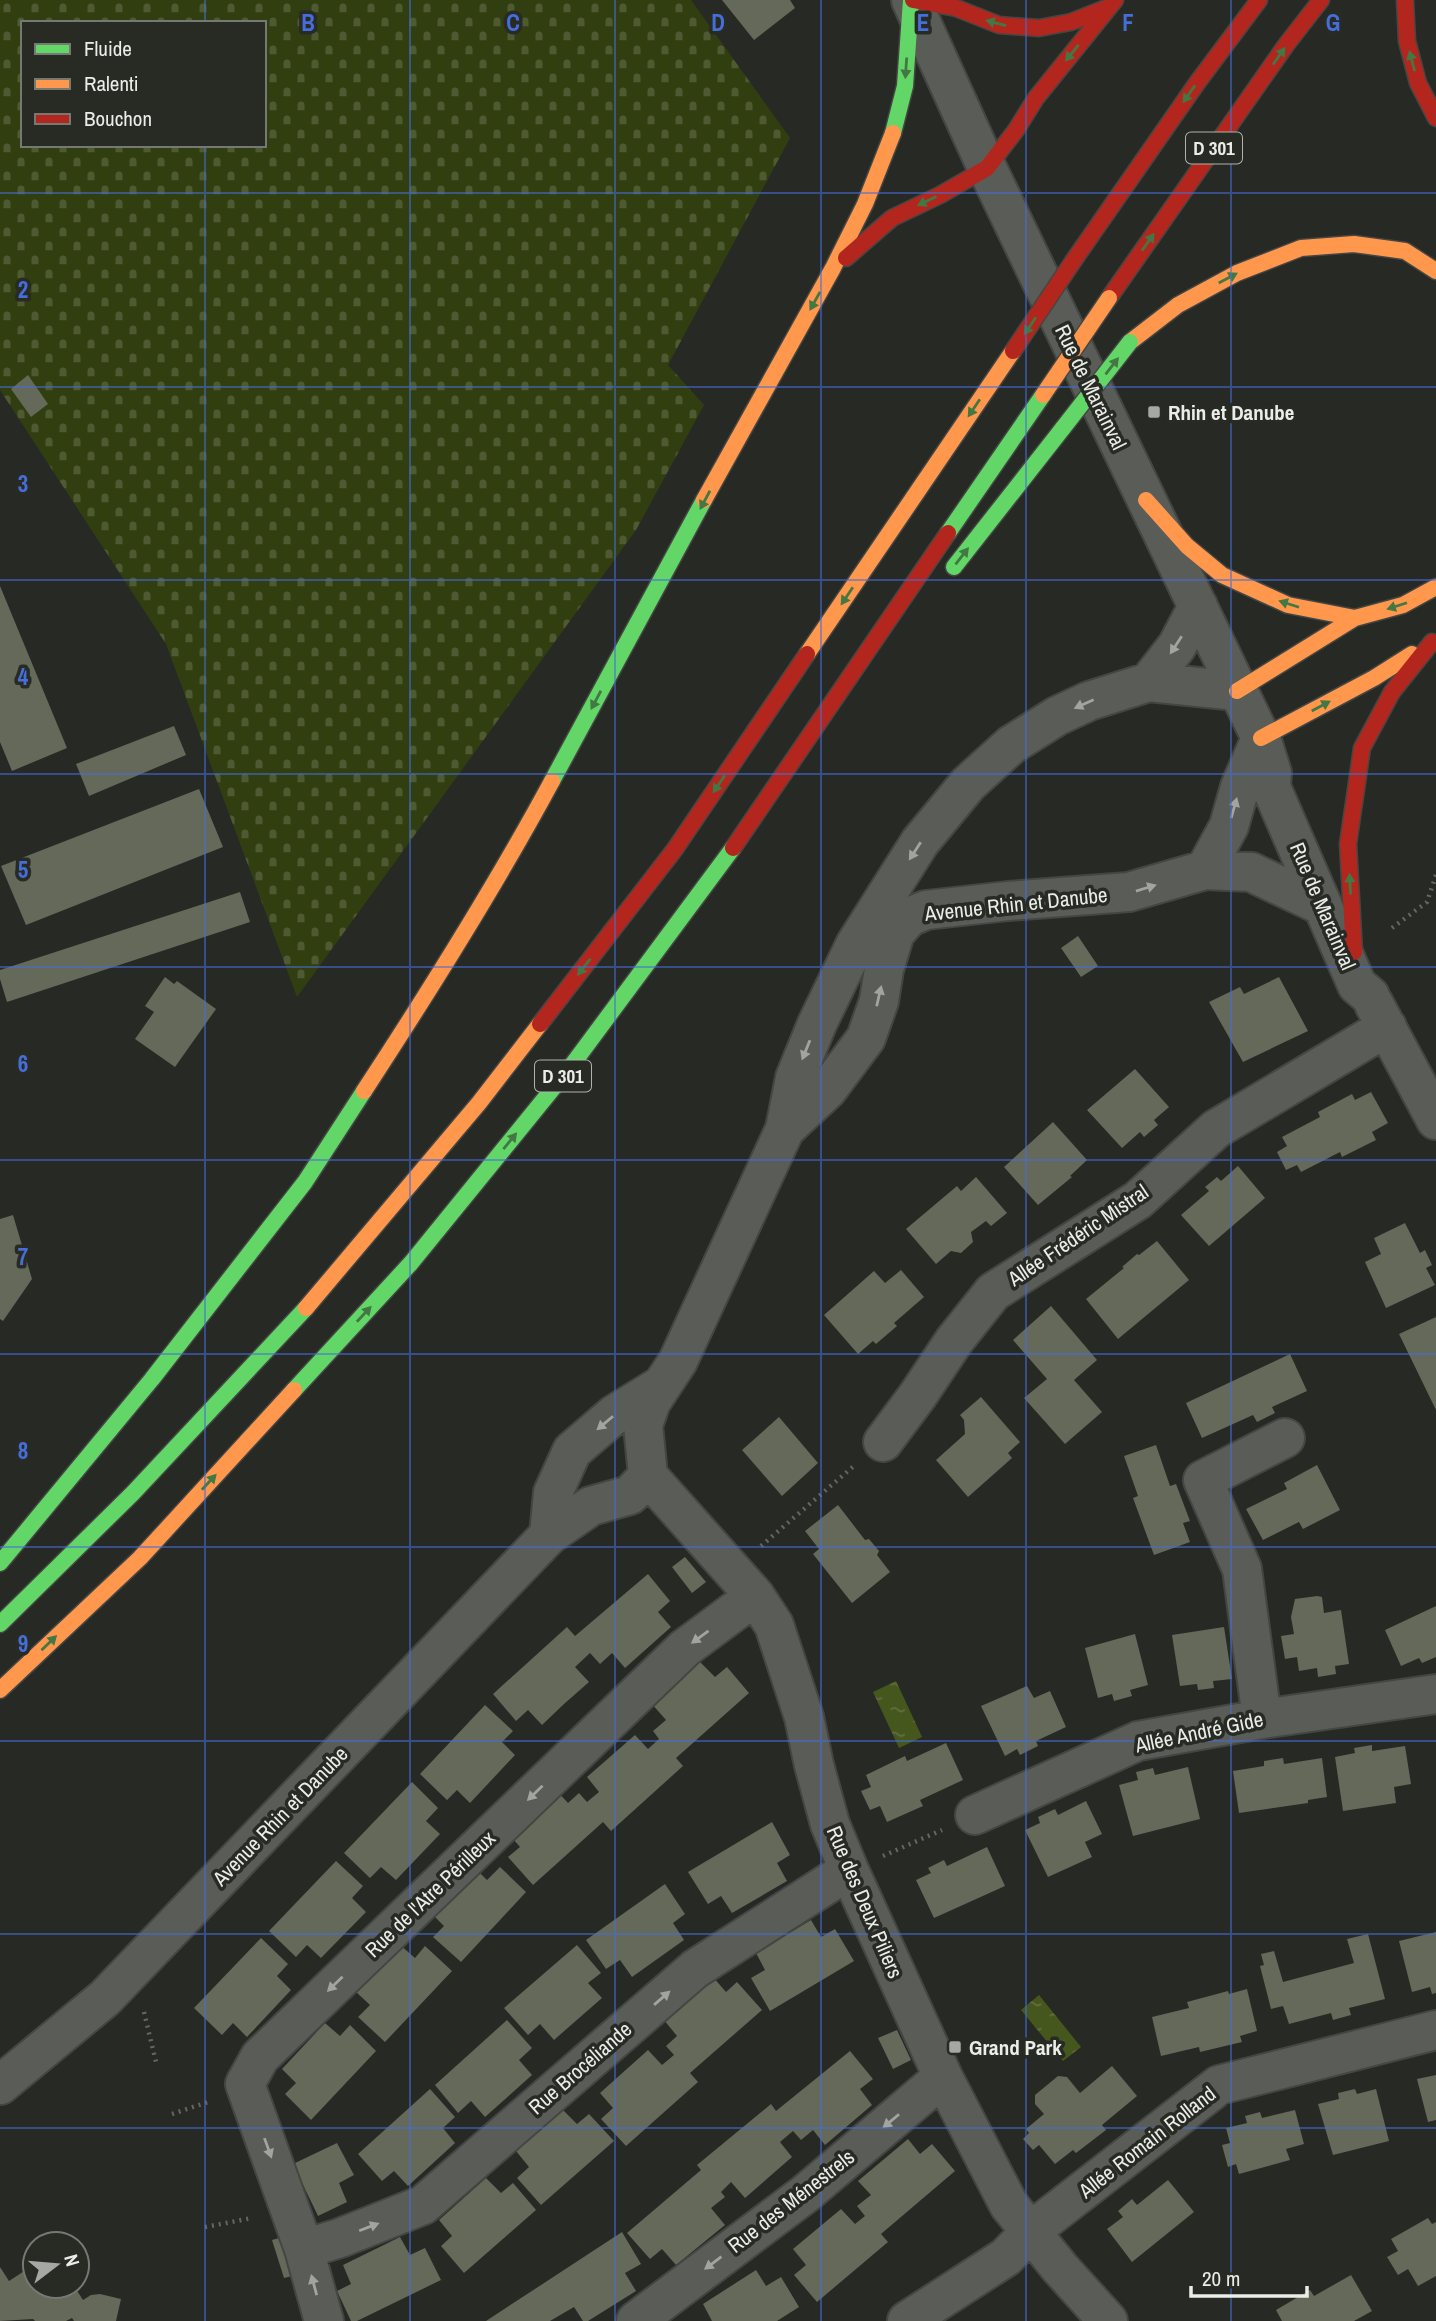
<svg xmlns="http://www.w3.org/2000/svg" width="1436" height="2321" font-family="'Archivo Narrow',sans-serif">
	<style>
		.cemetery { fill: url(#cemetery-stones); fill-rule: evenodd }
		.water { fill: url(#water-ripples) }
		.building { fill: #64695a }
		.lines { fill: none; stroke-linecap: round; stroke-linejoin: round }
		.street-casing { stroke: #444643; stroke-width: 42 }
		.fast-casing { stroke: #444643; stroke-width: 19 }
		.slow-casing { stroke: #444643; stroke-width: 19 }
		.jam-casing { stroke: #444643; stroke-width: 19 }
		.path { stroke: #656663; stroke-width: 4.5; stroke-dasharray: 2 5; stroke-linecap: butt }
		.street { stroke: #5a5c58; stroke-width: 38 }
		.fast { stroke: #63d668; stroke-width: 16 }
		.slow { stroke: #ff974d; stroke-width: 16 }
		.jam { stroke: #b3261e; stroke-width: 16 }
		.fast-bridge-casing { stroke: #444643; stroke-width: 19; stroke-linecap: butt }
		.slow-bridge-casing { stroke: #444643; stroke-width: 19; stroke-linecap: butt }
		.jam-bridge-casing { stroke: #444643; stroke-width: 19; stroke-linecap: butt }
		.fast-bridge { stroke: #63d668; stroke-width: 16 }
		.slow-bridge { stroke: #ff974d; stroke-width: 16 }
		.jam-bridge { stroke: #b3261e; stroke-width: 16 }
		.oneway { fill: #437743 }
		.oneway2 { fill: #a2a4a0 }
		.grid { fill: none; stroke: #466edb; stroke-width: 2; stroke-opacity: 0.55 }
		.poi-dot { fill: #a6a8a4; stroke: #282a24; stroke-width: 2.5 }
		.labels { text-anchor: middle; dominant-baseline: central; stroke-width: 7; stroke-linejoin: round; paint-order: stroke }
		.shield { fill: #282a24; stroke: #b0b2ae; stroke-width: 2 }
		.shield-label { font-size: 19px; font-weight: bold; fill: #ebede9 }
		.street-label { font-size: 21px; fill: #ebede9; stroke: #282a24 }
		.poi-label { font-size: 21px; font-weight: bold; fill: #ebede9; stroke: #282a24; text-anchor: start }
		.grid-label { font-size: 23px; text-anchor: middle; font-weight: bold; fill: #466edb; stroke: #282a24; stroke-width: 7; stroke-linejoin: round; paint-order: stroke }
	</style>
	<defs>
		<pattern id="cemetery-stones" width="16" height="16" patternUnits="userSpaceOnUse" patternTransform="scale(1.75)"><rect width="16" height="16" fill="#313e10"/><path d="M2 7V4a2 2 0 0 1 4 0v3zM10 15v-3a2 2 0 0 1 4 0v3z" fill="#4f5a33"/></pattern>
		<pattern id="water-ripples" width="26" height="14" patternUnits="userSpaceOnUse" patternTransform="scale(1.75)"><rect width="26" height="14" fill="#46571d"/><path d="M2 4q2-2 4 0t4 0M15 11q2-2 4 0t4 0" fill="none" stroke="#616f3e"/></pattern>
	</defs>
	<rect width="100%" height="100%" fill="#272925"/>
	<path class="cemetery" d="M0,0H691L790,138L668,365L704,405L636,530L297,997L166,644L0,390ZM23,23H264V145H23Z"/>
	<path class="water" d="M896,1681L922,1737L899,1748L873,1692Z
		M1039,1995L1081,2047L1063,2061L1021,2010Z"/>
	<path class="building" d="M722,0H790L795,8L754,40Z
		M28,375L48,404L31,417L11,389Z
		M0,586L67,748L12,771L0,742Z
		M174,726L186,755L89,796L76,764Z
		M199,789L223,847L26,925L1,866Z
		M240,892L250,922L7,1002L0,979V970Z
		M1078,936L1098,966L1081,977L1061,948Z
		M165,977L174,984L177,981L216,1009L175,1067L135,1039L154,1012L145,1006Z
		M1279,977L1308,1031L1243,1062L1209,1002L1240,987L1244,994Z
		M1135,1069L1169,1107L1154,1120L1158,1125L1144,1137L1140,1132L1122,1148L1087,1110Z
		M1371,1092L1388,1123L1372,1132L1376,1140L1342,1157L1340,1152L1301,1172L1297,1165L1286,1170L1277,1152L1287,1146L1282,1137L1320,1117L1318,1112L1352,1094L1355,1100Z
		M1053,1122L1087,1160L1070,1176L1072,1177L1038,1205L1004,1167Z
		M1238,1166L1265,1198L1209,1246L1181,1215L1209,1191L1205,1187L1217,1177L1221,1181Z
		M976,1177L1007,1213L991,1226L986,1221L971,1232L973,1242L961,1253L951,1251L936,1264L906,1229L957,1186L961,1191Z
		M13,1215L32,1279L3,1321L0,1319V1219Z
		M1405,1223L1420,1253L1425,1250L1432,1265L1426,1268L1435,1285L1386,1308L1365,1262L1381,1254L1374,1238Z
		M1157,1241L1189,1280L1118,1339L1086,1299L1124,1268L1122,1267L1137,1254L1139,1255Z
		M901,1270L924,1297L894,1323L897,1326L876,1344L873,1341L858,1354L824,1315L874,1271L885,1283Z
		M1051,1306L1097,1360L1074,1380L1102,1412L1065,1444L1024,1398L1047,1379L1013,1340Z
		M1436,1317V1410L1399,1334Z
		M1290,1354L1307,1391L1272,1407L1275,1413L1257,1422L1253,1415L1202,1438L1186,1403Z
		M981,1397L1020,1442L1008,1453L1012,1458L968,1497L936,1460L965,1434L964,1420L960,1415Z
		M779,1417L818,1463L782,1496L742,1450Z
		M1156,1445L1170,1486L1176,1484L1190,1521L1183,1523L1190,1542L1154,1555L1133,1498L1138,1496L1124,1456Z
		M1317,1465L1340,1510L1303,1529L1299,1522L1263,1540L1246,1509L1287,1489L1284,1483Z
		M838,1505L865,1540L869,1539L879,1551L877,1555L890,1572L852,1603L813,1554L819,1549L805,1531Z
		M685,1557L706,1582L692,1593L672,1567Z
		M648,1574L670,1601L658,1612L671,1627L625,1668L612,1653L600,1664L590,1653L575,1667L589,1682L564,1704L542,1725L528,1710L516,1721L493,1694L567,1627L575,1636Z
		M1317,1596L1322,1597L1324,1613L1341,1610L1349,1664L1335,1666L1336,1674L1318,1677L1317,1668L1299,1671L1297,1657L1285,1659L1281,1636L1294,1634L1291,1617L1295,1599Z
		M1436,1606V1657L1422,1663L1419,1658L1401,1666L1385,1630Z
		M1224,1627L1232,1679L1213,1681L1214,1688L1198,1690L1197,1684L1180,1686L1172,1635Z
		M1135,1634L1148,1685L1130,1690L1132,1696L1114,1701L1112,1694L1098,1698L1085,1648Z
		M699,1661L715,1677L727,1667L749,1693L676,1758L683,1766L611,1831L603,1822L533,1885L508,1857L520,1847L507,1832L555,1789L568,1803L579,1793L587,1802L599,1792L587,1777L635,1735L648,1749L659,1739L653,1731L666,1720L651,1703Z
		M1027,1686L1034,1698L1050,1691L1066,1727L1036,1741L1038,1746L1020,1755L1017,1749L1005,1756L981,1706Z
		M485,1705L513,1731L502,1742L515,1755L470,1803L457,1790L447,1800L420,1774Z
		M946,1743L963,1780L920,1800L923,1806L887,1822L880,1806L870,1810L861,1791L871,1787L866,1775L905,1756L907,1761Z
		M1372,1745V1751L1405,1746L1411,1784L1394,1787L1396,1803L1343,1811L1335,1757L1355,1753L1354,1748Z
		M1283,1758L1284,1764L1322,1758L1327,1797L1308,1800V1803L1239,1813L1233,1771L1264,1766V1761Z
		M1188,1767L1200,1819L1133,1836L1119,1785L1138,1780L1136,1772L1153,1768L1155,1775Z
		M412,1782L438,1808L426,1821L440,1834L396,1880L381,1867L370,1878L344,1853Z
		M1086,1801L1102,1834L1085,1842L1092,1857L1048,1877L1025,1830L1040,1823L1038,1817L1055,1809L1058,1815Z
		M772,1822L790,1855L777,1863L787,1881L732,1913L721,1896L708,1904L688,1872Z
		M987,1847L1005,1886L934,1918L916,1880L931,1873L928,1868L944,1860L947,1866Z
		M336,1861L363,1886L352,1898L366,1912L321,1958L307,1945L296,1957L269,1931Z
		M473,1866L487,1880L500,1867L526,1892L461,1962L433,1937L444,1926L430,1912Z
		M665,1884L685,1914L673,1923L684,1940L632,1977L620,1960L606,1969L586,1940Z
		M811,1920L821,1937L835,1929L854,1961L770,2011L751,1978L765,1970L756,1953Z
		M1436,1932V1993L1432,1994L1430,1987L1412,1992L1399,1941Z
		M1368,1934L1385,1999L1349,2008L1351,2015L1333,2020L1331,2013L1289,2024L1283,2006L1271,2009L1260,1966L1264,1965L1261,1954L1274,1951L1283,1982L1354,1963L1347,1939Z
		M261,1938L288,1964L277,1976L291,1990L247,2037L233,2023L222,2035L194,2008Z
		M399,1944L415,1958L425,1946L452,1971L385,2042L358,2017L370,2005L355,1991Z
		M577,1945L601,1973L588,1983L602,1998L554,2040L540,2024L528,2035L504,2008Z
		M713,1977L726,1992L737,1982L762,2010L690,2073L698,2082L626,2146L601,2119L613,2108L600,2093L648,2050L662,2065L674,2055L666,2046L677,2036L664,2020Z
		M1247,1989L1257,2031L1240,2036L1242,2042L1200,2052L1199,2047L1161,2056L1152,2017L1189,2008L1187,2002L1228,1991L1229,1994Z
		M507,2020L532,2048L519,2060L532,2075L485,2117L471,2101L458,2113L435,2085Z
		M325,2023L340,2036L350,2025L376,2051L311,2120L285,2094L296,2083L282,2069Z
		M897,2030L911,2060L893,2069L878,2038Z
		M850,2051L873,2079L860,2089L872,2105L825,2145L813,2130L801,2140L793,2131L780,2142L792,2157L769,2177L745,2198L731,2182L721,2192L725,2197L711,2208L725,2225L676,2265L662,2249L650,2259L627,2233L701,2170L697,2165L771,2104L776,2111Z
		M1112,2066L1137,2096L1102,2125L1106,2130L1076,2153L1073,2150L1055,2164L1039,2145L1033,2150L1023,2139L1029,2133L1026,2129L1044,2114L1035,2104V2095L1058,2076L1067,2077L1080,2093Z
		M1436,2075V2120L1428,2122L1417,2079Z
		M430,2089L455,2117L443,2128L455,2143L408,2186L394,2171L382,2181L358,2154Z
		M1355,2089L1357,2094L1376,2089L1389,2141L1333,2155L1318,2104L1339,2099L1338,2093Z
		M563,2110L577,2124L589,2114L614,2141L541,2205L517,2178L529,2167L516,2151Z
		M1295,2110L1304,2144L1286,2149L1290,2160L1239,2174L1236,2164L1228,2167L1222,2145L1230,2143L1226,2128L1247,2123L1245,2116L1260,2112L1262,2118Z
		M908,2139L920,2154L932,2144L955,2171L881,2234L888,2242L817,2302L794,2275L806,2265L793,2249L841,2209L855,2224L865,2216L857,2206L871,2195L858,2181Z
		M337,2143L354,2175L339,2183L347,2202L318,2216L293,2164Z
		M486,2178L501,2193L513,2183L536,2210L464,2273L441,2246L452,2236L439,2220Z
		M1168,2180L1194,2212L1132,2262L1107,2229L1123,2217L1118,2211L1132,2199L1137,2205Z
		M1428,2218L1432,2224L1436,2222V2276L1418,2286L1408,2269L1398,2275L1387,2257L1398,2251L1391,2239Z
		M286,2227L292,2276L284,2278L272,2240L279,2238L276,2230Z
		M622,2232L641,2264L625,2273L636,2291L588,2321H583L574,2307L550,2321H486Z
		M400,2237L410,2255L425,2248L441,2280L357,2321H351L337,2291L351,2284L343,2265Z
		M35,2264V2286H74L83,2300L91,2295L100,2294L121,2299L116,2321H74L72,2318L66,2321H35L33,2319L0,2321V2267L9,2281Z
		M756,2270L766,2286L781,2277L799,2307L777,2321H712L703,2304Z
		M1351,2275L1372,2311L1354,2321H1282L1276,2310L1310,2290L1314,2296Z"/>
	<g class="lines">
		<defs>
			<path id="street" d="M911,0L987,168L1261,738L1272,773L1271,787L1357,985L1370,996
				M1149,682L1177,646L1198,606
				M1205,870L1229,826L1240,787L1261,738
				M1374,1004L1436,1120
				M785,1129L828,1089L866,1038L879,1001L884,969L895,933L909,917L926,910L1008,901L1129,892L1205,870L1251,872L1323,906
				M883,1442L918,1395L954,1341L993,1292L1138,1200L1216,1129L1387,1027
				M648,1476L755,1596L774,1625L804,1717L814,1765L830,1824L849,1870L943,2077L1009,2205L1060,2268L1108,2321
				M549,1535L553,1493L572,1451L615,1414L662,1385
				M1262,1719L1242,1569L1203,1480L1285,1438
				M975,1815L1138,1741L1262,1719L1436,1694
				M0,2085L105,1998L549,1535L591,1506L630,1495L648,1476L643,1425L651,1402L678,1361L785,1129L795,1078L817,1024L855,945L920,842L968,784L1011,745L1057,716L1089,701L1149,682L1237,691
				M304,2249L340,2238L423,2205L695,1969L849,1870
				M324,2321L304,2249L245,2084L260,2057L685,1648L755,1596
				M636,2321L805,2194L943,2077
				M907,2321L1006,2257L1031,2231L1219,2085L1436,2030"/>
			<path id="fast" d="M893,133L905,86L911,0
				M948,533L1043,395
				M954,567L1063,428
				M552,781L704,500
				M294,1390L411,1263L572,1065L733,848
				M0,1563L152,1379L305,1182L364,1091
				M0,1624L133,1493L306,1308"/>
			<path id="slow" d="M1130,342L1178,305L1237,273L1301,248L1354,244L1405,251L1436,271
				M704,500L833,268L865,204L893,133
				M1146,500L1187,546L1222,575L1288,605L1355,618
				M807,654L1013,351
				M1237,691L1355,618L1403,605L1436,587
				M1261,738L1374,678L1412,654
				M364,1091C430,990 495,887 552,781
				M306,1308L479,1103L540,1024
				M0,1690L140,1558L294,1390"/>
			<path id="jam" d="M913,0L956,8L999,25L1039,28L1071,22L1109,7
				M1405,0L1407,41L1418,83L1436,118
				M846,258L892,218L940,195L987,168L1016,130L1036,98L1115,0
				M1074,260L1197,83L1259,0
				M1109,298L1286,45L1321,0
				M733,848L948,533
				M1354,952L1348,844L1362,748L1392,692L1432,642
				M540,1024L675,849L807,654"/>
		</defs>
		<use href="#street" class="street-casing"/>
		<use href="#fast" class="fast-casing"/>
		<use href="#slow" class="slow-casing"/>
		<use href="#jam" class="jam-casing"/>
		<path class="path" d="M1392,928L1427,902L1436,875
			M761,1546L855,1465
			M883,1856L942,1830
			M144,2012L156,2062
			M172,2114L211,2101
			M205,2227L252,2218"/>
		<use href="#street" class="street"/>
		<use href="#fast" class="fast"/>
		<use href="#slow" class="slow"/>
		<use href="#jam" class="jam"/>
		<defs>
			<path id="fast-bridge" d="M1063,428L1130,342"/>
			<path id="slow-bridge" d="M1043,395L1109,298"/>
			<path id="jam-bridge" d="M1013,351L1074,260"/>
		</defs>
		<use href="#fast-bridge" class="fast-bridge-casing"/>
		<use href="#slow-bridge" class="slow-bridge-casing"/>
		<use href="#jam-bridge" class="jam-bridge-casing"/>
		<use href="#fast-bridge" class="fast-bridge"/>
		<use href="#slow-bridge" class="slow-bridge"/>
		<use href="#jam-bridge" class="jam-bridge"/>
	</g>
	<defs><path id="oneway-solid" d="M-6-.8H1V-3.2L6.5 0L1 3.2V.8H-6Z" transform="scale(1.75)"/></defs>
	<g class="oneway">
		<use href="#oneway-solid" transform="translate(996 23) rotate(-165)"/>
		<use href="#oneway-solid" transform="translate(1072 53) rotate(129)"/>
		<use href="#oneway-solid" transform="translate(1279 56) rotate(-55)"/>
		<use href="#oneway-solid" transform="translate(1412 61) rotate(-105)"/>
		<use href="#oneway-solid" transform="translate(906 68) rotate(94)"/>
		<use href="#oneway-solid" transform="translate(1189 94) rotate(125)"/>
		<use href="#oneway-solid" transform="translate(927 201) rotate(154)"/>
		<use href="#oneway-solid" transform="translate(1148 242) rotate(-55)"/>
		<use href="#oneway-solid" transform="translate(1228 278) rotate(-28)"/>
		<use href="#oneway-solid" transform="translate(815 301) rotate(119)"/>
		<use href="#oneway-solid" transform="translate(1030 326) rotate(124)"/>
		<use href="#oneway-solid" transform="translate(1112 366) rotate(-52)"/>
		<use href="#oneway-solid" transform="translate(974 408) rotate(124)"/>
		<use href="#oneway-solid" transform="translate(705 500) rotate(118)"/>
		<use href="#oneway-solid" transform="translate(962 556) rotate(-52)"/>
		<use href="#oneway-solid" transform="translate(847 596) rotate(124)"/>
		<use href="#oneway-solid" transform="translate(1289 604) rotate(-162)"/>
		<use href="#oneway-solid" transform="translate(1397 606) rotate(162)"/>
		<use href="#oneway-solid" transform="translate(596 700) rotate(118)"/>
		<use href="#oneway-solid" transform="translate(1321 706) rotate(-28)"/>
		<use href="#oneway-solid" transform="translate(719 784) rotate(124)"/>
		<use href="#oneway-solid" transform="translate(1350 884) rotate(-93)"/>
		<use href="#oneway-solid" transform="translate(584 967) rotate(128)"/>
		<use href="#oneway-solid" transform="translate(510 1141) rotate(-51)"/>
		<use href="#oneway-solid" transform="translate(364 1314) rotate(-47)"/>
		<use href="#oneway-solid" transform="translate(209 1482) rotate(-47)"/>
		<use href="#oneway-solid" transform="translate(49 1643) rotate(-44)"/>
	</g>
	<g class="oneway2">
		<use href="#oneway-solid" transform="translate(1176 645) rotate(123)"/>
		<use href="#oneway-solid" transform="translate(1084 704) rotate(156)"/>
		<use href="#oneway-solid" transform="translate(1234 808) rotate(-74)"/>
		<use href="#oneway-solid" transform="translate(915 851) rotate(123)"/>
		<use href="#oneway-solid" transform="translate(1146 888) rotate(-17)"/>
		<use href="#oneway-solid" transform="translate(879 996) rotate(-77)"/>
		<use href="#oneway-solid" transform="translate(806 1050) rotate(112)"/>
		<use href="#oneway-solid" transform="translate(605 1423) rotate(140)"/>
		<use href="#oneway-solid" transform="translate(700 1637) rotate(144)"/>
		<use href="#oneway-solid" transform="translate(535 1793) rotate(136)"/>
		<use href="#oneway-solid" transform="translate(335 1984) rotate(136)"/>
		<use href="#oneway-solid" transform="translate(662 1998) rotate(-41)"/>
		<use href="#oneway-solid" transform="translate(891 2121) rotate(140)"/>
		<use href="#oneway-solid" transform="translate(268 2148) rotate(70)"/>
		<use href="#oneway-solid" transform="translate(369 2227) rotate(-21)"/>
		<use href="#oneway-solid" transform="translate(713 2263) rotate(143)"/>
		<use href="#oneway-solid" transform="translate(314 2285) rotate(-105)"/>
	</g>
	<path class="grid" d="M205,0V23M410,0V2321M615,0V2321M821,0V2321M1026,0V2321M1231,0V2321M205,145V2321M0,193H1436M0,387H1436M0,580H1436M0,774H1436M0,967H1436M0,1160H1436M0,1354H1436M0,1547H1436M0,1741H1436M0,1934H1436M0,2128H1436"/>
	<g class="poi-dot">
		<rect x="1147" y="405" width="14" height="14" rx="3.5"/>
		<rect x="948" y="2040" width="14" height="14" rx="3.5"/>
	</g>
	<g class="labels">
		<g class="shield">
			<rect x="1186" y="132.5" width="56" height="31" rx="5"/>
			<rect x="535" y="1060.5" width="56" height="31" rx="5"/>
		</g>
		<g class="shield-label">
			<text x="1214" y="148">D 301</text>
			<text x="563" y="1076">D 301</text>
		</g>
		<g class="street-label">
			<text transform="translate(1091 387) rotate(64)">Rue de Marainval</text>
			<text transform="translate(1016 904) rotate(-6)">Avenue Rhin et Danube</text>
			<text transform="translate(1323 906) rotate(67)">Rue de Marainval</text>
			<text transform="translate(1078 1235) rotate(-34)">Allée Frédéric Mistral</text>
			<text transform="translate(1199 1732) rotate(-12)">Allée André Gide</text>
			<text transform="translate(280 1816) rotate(-46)">Avenue Rhin et Danube</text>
			<text transform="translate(430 1894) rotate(-44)">Rue de l'Atre Périlleux</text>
			<text transform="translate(865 1902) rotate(67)">Rue des Deux Piliers</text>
			<text transform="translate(580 2068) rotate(-41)">Rue Brocéliande</text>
			<text transform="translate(1147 2142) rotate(-38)">Allée Romain Rolland</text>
			<text transform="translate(791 2201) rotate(-38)">Rue des Ménestrels</text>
		</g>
		<g class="poi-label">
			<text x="1168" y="412">Rhin et Danube</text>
			<text x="969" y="2047">Grand Park</text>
		</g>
	</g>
	<g class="grid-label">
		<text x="308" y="31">B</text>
		<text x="513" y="31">C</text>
		<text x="718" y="31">D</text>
		<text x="923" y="31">E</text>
		<text x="1128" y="31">F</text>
		<text x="1333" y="31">G</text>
		<text x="23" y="298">2</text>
		<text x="23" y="492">3</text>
		<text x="23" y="685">4</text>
		<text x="23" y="878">5</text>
		<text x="23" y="1072">6</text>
		<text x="23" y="1265">7</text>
		<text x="23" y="1459">8</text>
		<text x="23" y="1652">9</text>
	</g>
	<rect x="21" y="21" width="245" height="126" fill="#282a24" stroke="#767873" stroke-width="2"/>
	<rect x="35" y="44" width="35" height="10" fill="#63d668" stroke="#767873" stroke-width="2"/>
	<text x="84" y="56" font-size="21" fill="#ebede9">Fluide</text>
	<rect x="35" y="79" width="35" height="10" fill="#ff974d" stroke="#767873" stroke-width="2"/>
	<text x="84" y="91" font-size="21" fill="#ebede9">Ralenti</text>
	<rect x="35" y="114" width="35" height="10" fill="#b3261e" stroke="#767873" stroke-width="2"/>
	<text x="84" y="126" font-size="21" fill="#ebede9">Bouchon</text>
	<g transform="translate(56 2265) rotate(74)"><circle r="33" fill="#282a24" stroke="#767873" stroke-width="2"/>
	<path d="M0-5L12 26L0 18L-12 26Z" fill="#a6a8a4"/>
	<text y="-10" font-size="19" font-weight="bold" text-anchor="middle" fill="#ebede9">N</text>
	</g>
	<path d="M1191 2286v10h116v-10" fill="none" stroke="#ebede9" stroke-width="3.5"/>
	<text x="1202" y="2286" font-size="21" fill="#ebede9" stroke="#282a24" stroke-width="5" paint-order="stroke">20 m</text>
</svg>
